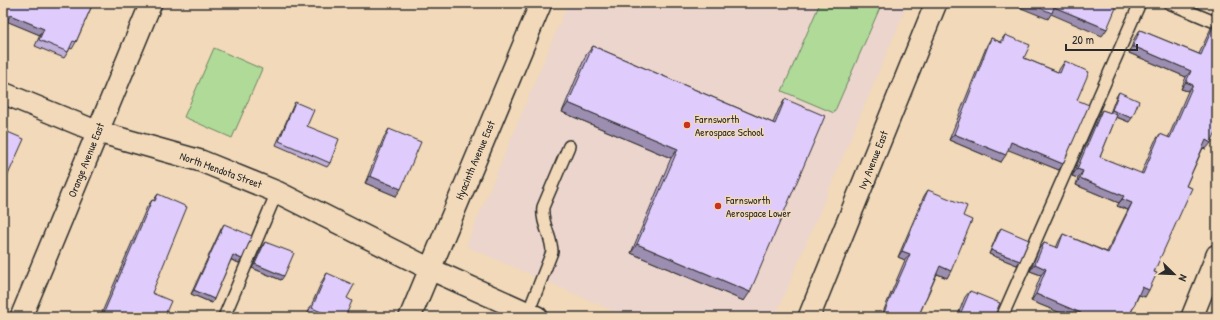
<svg xmlns="http://www.w3.org/2000/svg" width="1220" height="320" font-family="'Patrick Hand',sans-serif">
	<style>
		.built { fill: #ecd5cd }
		.green { fill: #afda98; stroke: #6d8262 }
		.lines { fill: none; stroke-linecap: round; stroke-linejoin: round }
		.service-casing { stroke: #2b2b2b; stroke-width: 14 }
		.minor-casing { stroke: #2b2b2b; stroke-width: 24 }
		.service { stroke: #f1d9b9; stroke-width: 11 }
		.minor { stroke: #f1d9b9; stroke-width: 21 }
		.wall { fill: #c0afd9; stroke: #2b2b2b }
		.shaded-wall { fill: #9c8eb0; stroke: #2b2b2b }
		.building { fill: #dfcbfc; stroke: #2b2b2b }
		.poi-dot { fill: #c8321e; stroke: #f1d9b9; stroke-width: 1.5 }
		.labels { text-anchor: middle; dominant-baseline: central; stroke-width: 3; stroke-linejoin: round; paint-order: stroke }
		.poi-label { font-size: 11px; fill: #2b2b2b; stroke: #f1d9b9; text-anchor: start }
		.street-label { font-size: 11px; fill: #2b2b2b; stroke: #f1d9b9 }
	</style>
	<rect width="100%" height="100%" fill="#f1d9b9"/>
	<filter id="ink" filterUnits="userSpaceOnUse"><feTurbulence type="fractalNoise" baseFrequency=".025" numOctaves="2"/><feDisplacementMap in="SourceGraphic" scale="8" xChannelSelector="R" yChannelSelector="G"/><feConvolveMatrix kernelMatrix="1 2 1 2 8 2 1 2 1" color-interpolation-filters="sRGB"/></filter>
	<g filter="url(#ink)">
		<path class="built" d="M568,3H908L775,317H627L466,246Z"/>
		<path class="green" d="M820,3H882L834,113L782,91Z
			M214,48L262,69L232,138L184,117Z"/>
		<g class="lines">
			<defs>
				<path id="service" d="M1169,3L1217,23
					M528,313L552,252C552,236 541,224 543,207L569,146
					M224,317L277,192
					M1002,317L1140,3"/>
				<path id="minor" d="M3,93L98,132L201,161L277,192L430,269L537,317
					M21,317L151,3
					M410,317L541,3
					M809,317L936,3
					M1192,317L1217,255"/>
			</defs>
			<use href="#service" class="service-casing"/>
			<use href="#minor" class="minor-casing"/>
			<use href="#service" class="service"/>
			<use href="#minor" class="minor"/>
		</g>
		<path class="wall" d="M3,3L55,7L57,3H93L76,42L72,49L70,48L68,52L64,58L35,46L40,35L7,21Z
			M1215,22L1206,149L1203,148L1186,186L1145,297L1139,295L1129,317H1071L1031,301L1041,275L1030,271L1039,249L1044,243L1056,248L1059,241L1063,234L1107,252L1128,210L1117,206L1119,203L1076,185L1078,178L1072,176L1098,116L1102,110L1110,113L1116,97L1119,92L1129,122L1116,117L1100,157L1141,174L1155,141L1160,134L1168,138L1188,91L1181,89L1186,77L1129,53L1135,37L1140,30L1199,54L1211,28Z
			M1005,35L1024,58L1058,72L1060,68L1065,61L1077,100L1059,170L1008,149L1001,162L949,140L987,45L991,38L1000,42Z
			M593,46L773,123L779,109L785,99L744,301L631,253L671,158L562,112L586,55Z
			M295,102L307,126L330,163L327,167L276,145L293,106Z
			M389,129L396,196L365,183L384,137Z
			M928,190L963,216L947,278L937,274L918,317H881L905,260L898,257L924,196Z
			M158,194L152,293L164,317H100L147,207L152,200L153,201Z
			M224,224L242,259L239,263L231,260L214,299L212,303L191,294L221,229Z
			M1001,228L1017,265L989,254L998,232Z
			M265,242L281,280L252,268L262,246Z
			M327,273L347,298L345,317H311L307,315L322,281Z
			M970,291L994,317H957L965,297Z"/>
		<path class="shaded-wall" d="M1009,3H1028L1054,7L1107,29L1102,36L1051,14L1048,19Z
			M10,15L44,29L40,35L6,21Z
			M1133,46L1191,71L1186,77L1129,53Z
			M1186,82L1193,85L1188,91L1181,89Z
			M568,103L678,149L671,158L562,112Z
			M1112,110L1132,118L1129,122L1109,114Z
			M954,134L1006,155L1001,162L949,140Z
			M1206,140L1211,143L1206,149L1201,147Z
			M1011,142L1063,164L1059,170L1006,149Z
			M1077,169L1083,171L1078,178L1072,176Z
			M370,176L401,189L396,196L365,183Z
			M1080,178L1124,196L1119,203L1076,185Z
			M1122,199L1132,203L1128,210L1117,206Z
			M637,244L750,292L744,301L631,253Z
			M991,250L1020,261L1017,265L989,254Z
			M902,251L910,254L905,260L898,257Z
			M233,255L242,259L239,263L230,259Z
			M255,264L284,276L281,280L252,268Z
			M1035,264L1046,269L1041,275L1030,271Z
			M940,266L951,271L947,278L935,273Z
			M1142,287L1149,290L1145,297L1137,294Z
			M194,290L214,299L212,303L191,294Z
			M1036,294L1081,313L1078,317H1071L1031,301Z"/>
		<path class="building" d="M3,3H47L56,7L58,3H93L76,42L73,41L68,52L39,40L44,29L10,15L3,31Z
			M1028,3H1118L1107,29L1054,7L1052,13Z
			M1215,22H1217V129L1211,143L1206,140L1186,186L1192,188L1154,272L1157,273L1149,290L1142,287L1129,317H1079L1081,313L1036,294L1046,269L1035,264L1044,243L1058,248L1063,234L1108,253L1132,203L1122,199L1124,196L1080,178L1083,171L1077,169L1102,110L1117,115L1100,157L1143,174L1160,134L1170,138L1193,85L1186,82L1191,71L1133,46L1140,30L1201,55Z
			M1005,35L1030,45L1024,58L1060,73L1065,61L1089,72L1077,100L1089,105L1063,164L1011,142L1006,155L954,134L991,38L1002,43Z
			M593,46L775,124L785,99L825,116L750,292L637,244L678,149L568,103Z
			M1119,92L1139,101L1132,118L1112,110Z
			M295,102L314,110L307,126L339,139L330,163L279,141Z
			M389,129L421,142L401,189L370,176Z
			M3,130L24,139L3,186Z
			M928,190L967,206L963,216L972,220L951,271L940,266L918,317H882L910,254L902,251Z
			M158,194L187,207L152,293L171,301L164,317H102L152,200L155,201Z
			M224,224L252,236L242,259L233,255L214,299L194,290Z
			M1001,228L1029,240L1020,261L991,250Z
			M265,242L294,253L284,276L255,264Z
			M327,273L354,285L347,298L352,301L345,317H333L312,308Z
			M970,291L1000,303L994,317H959Z"/>
	</g>
	<g class="poi-dot">
		<circle cx="687" cy="125" r="4"/>
		<circle cx="718" cy="206" r="4"/>
	</g>
	<g class="labels">
		<g class="poi-label">
			<text x="695" y="119">Farnsworth<tspan x="695" dy="13">Aerospace School</tspan></text>
			<text x="726" y="200">Farnsworth<tspan x="726" dy="13">Aerospace Lower</tspan></text>
		</g>
		<g class="street-label">
			<text transform="translate(86 160) rotate(-68)">Orange Avenue East</text>
			<text transform="translate(475 160) rotate(-67)">Hyacinth Avenue East</text>
			<text transform="translate(873 160) rotate(-68)">Ivy Avenue East</text>
			<text transform="translate(221 170) rotate(20)">North Mendota Street</text>
		</g>
	</g>
	<rect width="1220" height="320" fill="none" stroke="#f1d9b9" stroke-width="16"/>
	<rect x="8" y="8" width="1204" height="304" fill="none" stroke="#2b2b2b" stroke-width="1.5" filter="url(#ink)"/>
	<g transform="translate(1174 274) rotate(113)" stroke="#f1d9b9" stroke-width="3" paint-order="stroke">
	<path d="M0-3L7 15L0 10L-7 15Z" fill="#2b2b2b"/>
	<text y="-6" font-size="11" font-weight="bold" text-anchor="middle" fill="#2b2b2b">N</text>
	</g>
	<path d="M1066 44v6h71v-6" fill="none" stroke="#2b2b2b" stroke-width="2"/>
	<text x="1072" y="44" font-size="12" fill="#2b2b2b" stroke="#f1d9b9" stroke-width="3" paint-order="stroke">20 m</text>
</svg>
